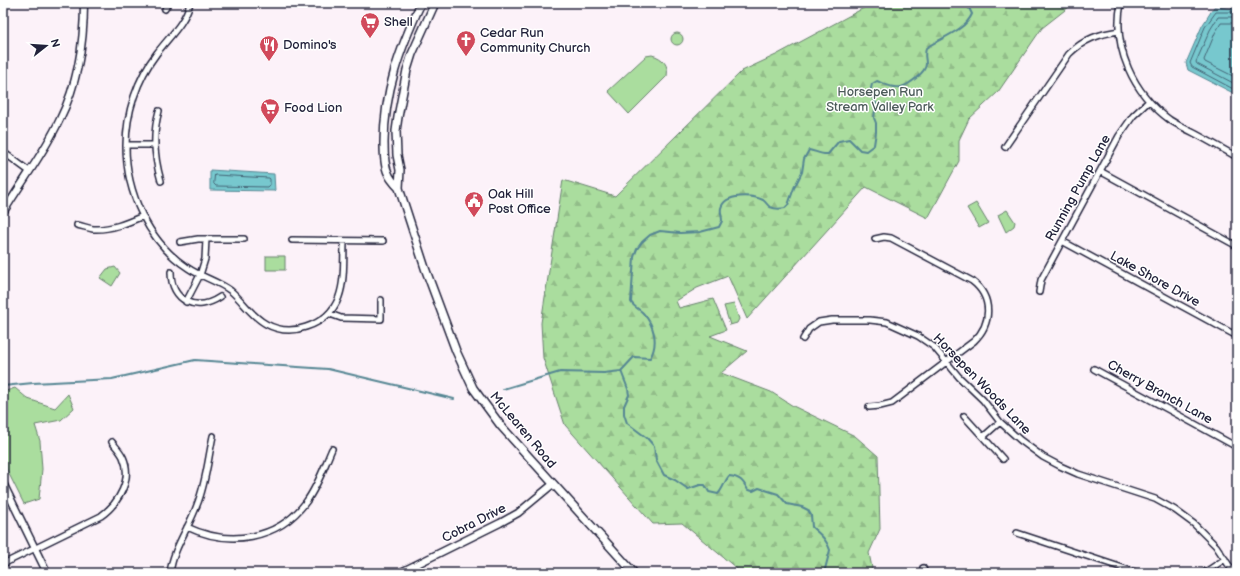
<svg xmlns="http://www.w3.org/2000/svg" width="1240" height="576" font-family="'Balsamiq Sans',sans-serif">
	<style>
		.green { fill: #aadd9e; stroke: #66806c }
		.forest { fill: url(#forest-firs); stroke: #66806c }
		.water { fill: #77c8ce; stroke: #558693 }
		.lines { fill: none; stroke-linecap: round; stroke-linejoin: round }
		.shore { stroke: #446476; stroke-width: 1 }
		.stream { stroke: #558693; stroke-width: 2 }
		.minor-casing { stroke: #22223b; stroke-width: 8 }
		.tertiary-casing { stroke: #22223b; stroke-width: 9 }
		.secondary-casing { stroke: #22223b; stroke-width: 10 }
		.minor { stroke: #fff; stroke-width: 5 }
		.tertiary { stroke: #fff; stroke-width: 6 }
		.secondary { stroke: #fff; stroke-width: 7 }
		.labels { text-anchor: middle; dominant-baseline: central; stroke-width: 3; stroke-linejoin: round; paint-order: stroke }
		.poi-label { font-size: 13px; fill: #22223b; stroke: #fff; text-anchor: start }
		.park-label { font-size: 13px; fill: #4b5a59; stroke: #fff }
		.street-label { font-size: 13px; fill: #22223b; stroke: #fff }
	</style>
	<defs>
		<pattern id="forest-firs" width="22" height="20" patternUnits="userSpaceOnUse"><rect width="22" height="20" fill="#aadd9e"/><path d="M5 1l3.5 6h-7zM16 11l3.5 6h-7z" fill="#92bd89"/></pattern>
	</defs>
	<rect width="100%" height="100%" fill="#fcf2f9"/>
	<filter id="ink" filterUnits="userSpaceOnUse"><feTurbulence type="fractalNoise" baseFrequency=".025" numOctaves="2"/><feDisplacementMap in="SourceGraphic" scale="8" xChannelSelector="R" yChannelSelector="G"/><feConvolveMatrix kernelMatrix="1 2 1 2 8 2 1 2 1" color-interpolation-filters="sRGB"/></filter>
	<g filter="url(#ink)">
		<path class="green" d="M671 39a6 6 0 1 1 12 0a6 6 0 1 1-12 0Z
			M652,55C663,58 669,65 667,76L629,114L608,91L646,56Z
			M976,203L988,223L979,228L967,208Z
			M1007,210L1015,222L1014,226L1006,232L998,215Z
			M266,256H285V270H266Z
			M115,267L120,273L112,286L100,278L107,269Z
			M734,304L739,319L737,323L730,325L724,306Z
			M15,388L28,399L55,408L68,394L74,408L61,420L35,425L40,441L42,469L39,499L24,504L3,462V392Z"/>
		<path class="forest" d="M873,3H1074L1042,28L998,92L969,119L959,140V161L928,218L866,187L747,319L728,276L697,288L676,301L679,308L713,299L726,330L710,336L747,351L721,373L771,392L793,406L855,436L878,456L880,529L869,553L872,568L869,573H742L682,523L653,524L565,425L543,358L541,323L563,180L615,196L742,71L776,55Z"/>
		<path class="water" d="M1214,7L1237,9V95L1188,70L1186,63L1202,26Z
			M210,170L274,174L275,191L210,190Z"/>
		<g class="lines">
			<path class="shore" d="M1237,12H1216L1205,27L1190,63L1192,67L1237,91
				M1237,17H1218L1210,30L1196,62L1197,64L1237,85
				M1237,23H1221L1215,33L1204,60L1205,62L1237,78
				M215,175L269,178L270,179V185L268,187L216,186L214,184Z"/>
			<path class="stream" d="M3,386L33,383L112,379L195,360L328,369L454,399
				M503,389L560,372L604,373L621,371
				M824,573L830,550C826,538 820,535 812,527L811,515L808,510L802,507L787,504L778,494L759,488L753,491L748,490C743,481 740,477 729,476C724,482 723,489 718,494L709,492L705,485H700L688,489L675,480L664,475L656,460L654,446L647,438L627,423L624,414V406L629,395L628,389L621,371L634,357L650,358C659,343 654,325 643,313C639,309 634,307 631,302L634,257L637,249L642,242L650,235L660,231L680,233L700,232L719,227L722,221C722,216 720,212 721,208C725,193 753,195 763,200C766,202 767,205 770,207C775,209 780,209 785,208L788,205L794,188L802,172L804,159L809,150C815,151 822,155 828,154L839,141L849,139L860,150L866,151L874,145L876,132V123L874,118L876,103L870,93L872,84L877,81C884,84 893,89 901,87C909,85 926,72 926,64C926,57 924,57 926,48C940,38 965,31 972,14L969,8L964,3"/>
			<defs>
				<path id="minor" d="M190,3C185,23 169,37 157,53C137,79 126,113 126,146C126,192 148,242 188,268C201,277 218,281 231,291C243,301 251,316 266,324C279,331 292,332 306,327C348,313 343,277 344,241
					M1121,3C1112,48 1133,93 1170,120C1178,125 1186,129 1194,133C1209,141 1223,149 1237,157
					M165,9L168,3
					M159,111C152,135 154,157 161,181
					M126,145H154
					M1005,147L1069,54C1084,39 1099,34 1119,31
					M3,152L29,171
					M1100,171L1237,246
					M77,225C82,226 88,228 93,229C111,230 127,223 143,216
					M292,240L383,241
					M1062,241L1237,336
					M180,242L198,239H244
					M171,272C171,301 196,313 220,297
					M1039,292L1041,280L1119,136L1133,116L1149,101
					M186,302L200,275L205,259L206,239
					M330,314L341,318L381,319V300
					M803,339L809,329L819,322L832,320H870L887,322L918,336L934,347L959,377L983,400L1000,422L1020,440L1043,457L1060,466L1078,474L1155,499L1175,510L1194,524L1216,546L1234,573
					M1094,369L1237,447
					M869,407L880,406L892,403L974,341C992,324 993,297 972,281L891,238L884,237L875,239
					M964,416L1003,459
					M983,437L1000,422
					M187,527C229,547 278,540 306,502C318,486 324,467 332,449
					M1017,533L1138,573
					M3,564L101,516C119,503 133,479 123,457C120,451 116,447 112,442
					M923,568L925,573
					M170,573C173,548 189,528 197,505C206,483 208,459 213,436
					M1204,573L1225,559"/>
				<path id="tertiary" d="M3,213C22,181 45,152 60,119C78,83 84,43 84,3
					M3,483L47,573
					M399,573L500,523L518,513L553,484"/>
				<path id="secondary" d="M435,3L412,54L407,70L398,117L396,131L397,155L400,170L399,188L425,268L456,351L473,388L501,426L634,573
					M399,188C395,184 390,179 388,173C384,165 384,152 384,143C384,91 400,49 421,3"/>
			</defs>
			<use href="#minor" class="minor-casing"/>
			<use href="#tertiary" class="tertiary-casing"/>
			<use href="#secondary" class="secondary-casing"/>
			<use href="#minor" class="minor"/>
			<use href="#tertiary" class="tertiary"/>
			<use href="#secondary" class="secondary"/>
		</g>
	</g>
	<defs>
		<symbol id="supermarket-pin" viewBox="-11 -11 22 30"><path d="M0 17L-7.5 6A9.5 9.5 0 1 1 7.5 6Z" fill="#d1495b" stroke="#fff"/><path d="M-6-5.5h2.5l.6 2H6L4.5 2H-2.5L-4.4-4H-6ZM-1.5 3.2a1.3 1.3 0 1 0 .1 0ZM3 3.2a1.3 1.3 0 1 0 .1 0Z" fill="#fff"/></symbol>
		<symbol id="church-pin" viewBox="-11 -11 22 30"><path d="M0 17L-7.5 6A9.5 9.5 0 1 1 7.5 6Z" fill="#d1495b" stroke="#fff"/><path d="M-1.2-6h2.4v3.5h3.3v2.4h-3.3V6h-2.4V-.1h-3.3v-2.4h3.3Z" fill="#fff"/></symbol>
		<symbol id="restaurant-pin" viewBox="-11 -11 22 30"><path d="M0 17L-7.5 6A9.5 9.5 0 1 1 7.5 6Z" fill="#d1495b" stroke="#fff"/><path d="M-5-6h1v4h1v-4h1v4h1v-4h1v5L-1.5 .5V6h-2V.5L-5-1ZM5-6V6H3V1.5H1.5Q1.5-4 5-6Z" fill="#fff"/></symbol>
		<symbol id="civic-pin" viewBox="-11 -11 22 30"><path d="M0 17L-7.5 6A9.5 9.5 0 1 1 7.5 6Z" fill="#d1495b" stroke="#fff"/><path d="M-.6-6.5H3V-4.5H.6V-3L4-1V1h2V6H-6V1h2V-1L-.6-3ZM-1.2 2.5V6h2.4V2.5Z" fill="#fff"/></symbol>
	</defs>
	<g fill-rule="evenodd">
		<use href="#supermarket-pin" x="359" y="11" width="22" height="30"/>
		<use href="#church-pin" x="455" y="29" width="22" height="30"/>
		<use href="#restaurant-pin" x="258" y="34" width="22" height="30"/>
		<use href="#supermarket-pin" x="259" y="97" width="22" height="30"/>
		<use href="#civic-pin" x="463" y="190" width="22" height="30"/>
	</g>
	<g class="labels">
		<g class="poi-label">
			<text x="384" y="22">Shell</text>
			<text x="480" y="33">Cedar Run<tspan x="480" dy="15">Community Church</tspan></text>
			<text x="283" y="45">Domino's</text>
			<text x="284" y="108">Food Lion</text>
			<text x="488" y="194">Oak Hill<tspan x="488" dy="15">Post Office</tspan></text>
		</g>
		<g class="park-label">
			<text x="880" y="92">Horsepen Run<tspan x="880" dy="15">Stream Valley Park</tspan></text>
		</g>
		<g class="street-label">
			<text transform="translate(1078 188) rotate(-61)">Running Pump Lane</text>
			<text transform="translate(1155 279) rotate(29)">Lake Shore Drive</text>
			<text transform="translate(982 384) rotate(46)">Horsepen Woods Lane</text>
			<text transform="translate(1160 392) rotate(29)">Cherry Branch Lane</text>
			<text transform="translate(523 430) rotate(50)">McLearen Road</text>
			<text transform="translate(474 523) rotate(-27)">Cobra Drive</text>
		</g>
	</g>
	<rect width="1240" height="576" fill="none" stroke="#fff" stroke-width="16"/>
	<rect x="8" y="8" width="1224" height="560" fill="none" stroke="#22223b" stroke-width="1.5" filter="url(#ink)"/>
	<g transform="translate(46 46) rotate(73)" stroke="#ffffff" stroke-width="3" paint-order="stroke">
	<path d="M0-3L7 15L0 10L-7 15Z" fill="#22223b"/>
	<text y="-6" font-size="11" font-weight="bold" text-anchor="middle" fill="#22223b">N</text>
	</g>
</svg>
